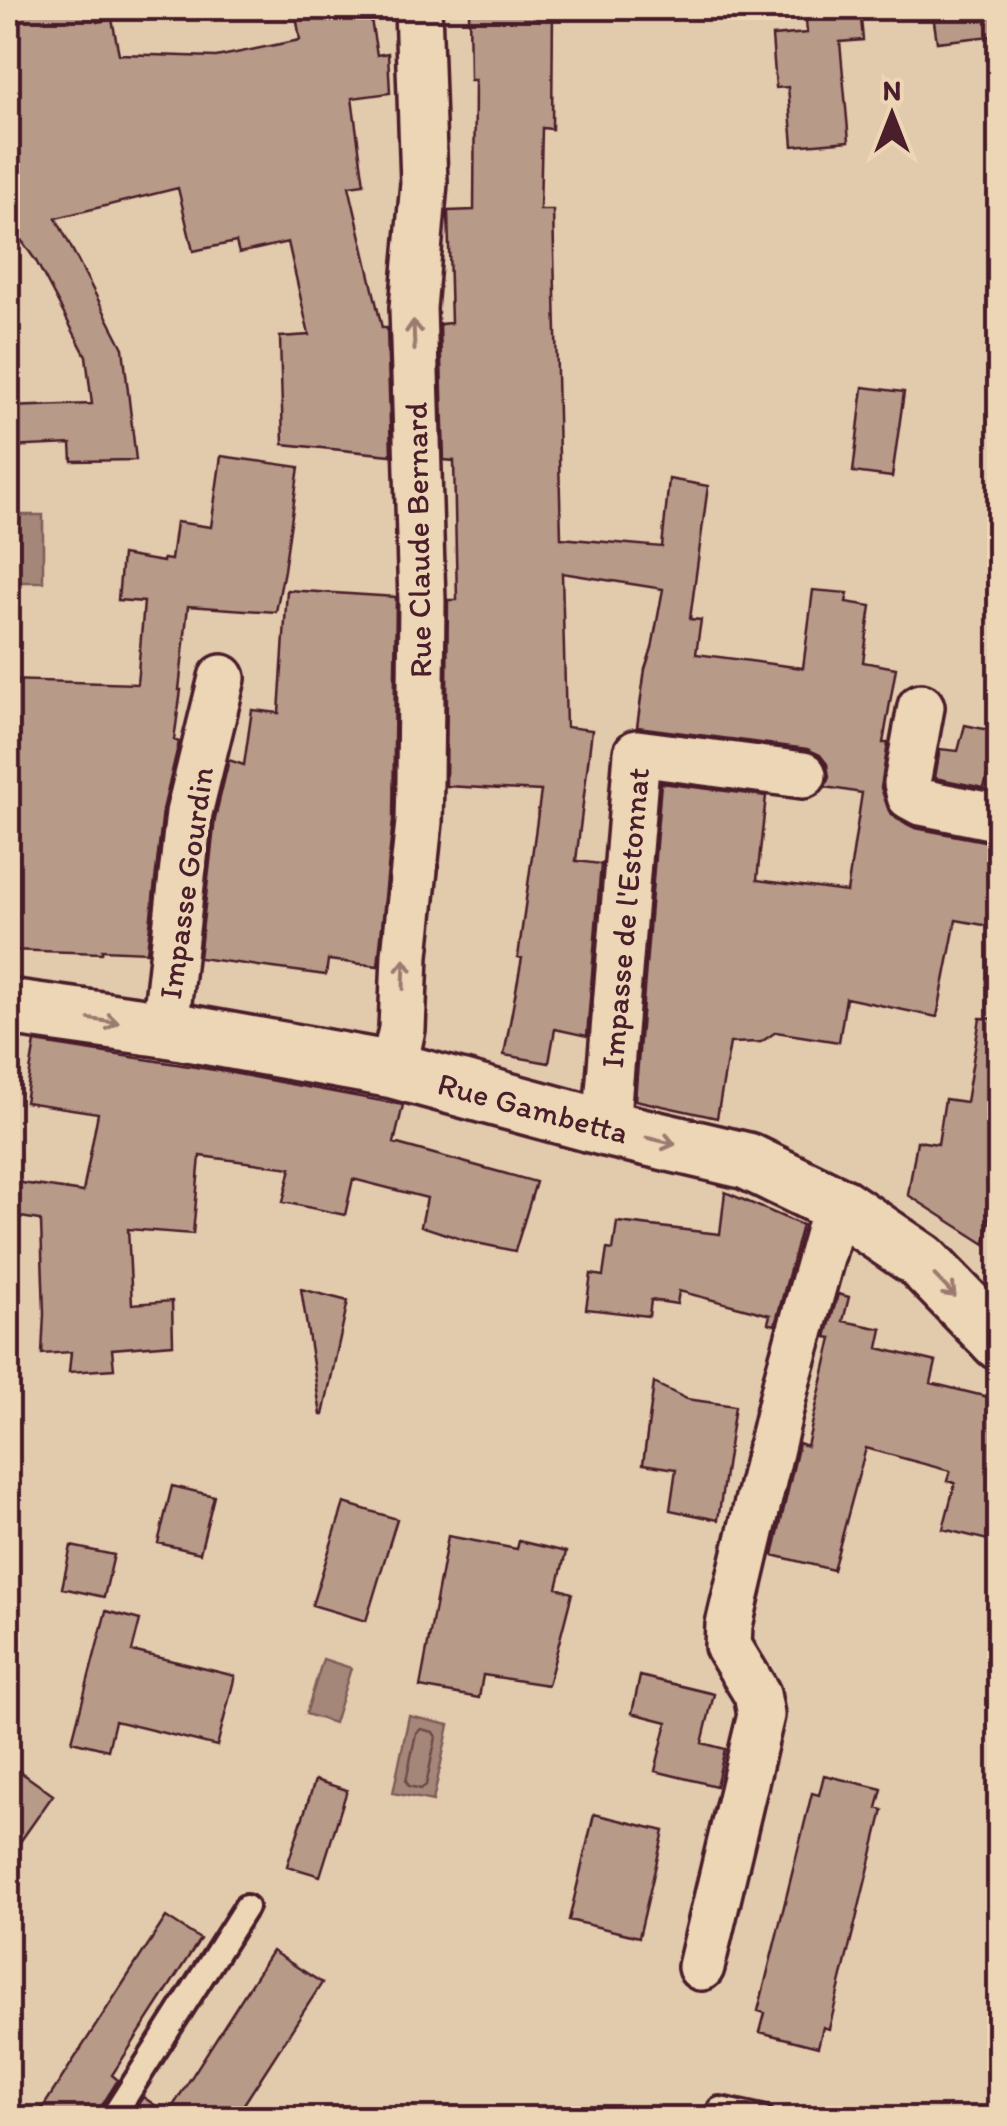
<svg xmlns="http://www.w3.org/2000/svg" width="1007" height="2126" font-family="Itim,sans-serif">
	<style>
		.water { fill: #a58779; stroke: #815d5a; stroke-width: 2.5 }
		.lines { fill: none; stroke-linecap: round; stroke-linejoin: round }
		.shore { stroke: #6e494a; stroke-width: 2.5 }
		.building { fill: #b89a88; stroke: #4a1f2b; stroke-width: 2.5 }
		.lane-casing { stroke: #4a1f2b; stroke-width: 30 }
		.street-casing { stroke: #4a1f2b; stroke-width: 52 }
		.secondary-casing { stroke: #4a1f2b; stroke-width: 62 }
		.lane { stroke: #ecd6b5; stroke-width: 22 }
		.street { stroke: #ecd6b5; stroke-width: 45 }
		.secondary { stroke: #ecd6b5; stroke-width: 55 }
		.oneway { stroke: #9b7a70 }
		.labels { text-anchor: middle; dominant-baseline: central; stroke-width: 8; stroke-linejoin: round; paint-order: stroke }
		.street-label { font-size: 32px; fill: #4a1f2b; stroke: #ecd6b5 }
	</style>
	<rect width="100%" height="100%" fill="#e2cbad"/>
	<filter id="ink" filterUnits="userSpaceOnUse"><feTurbulence type="fractalNoise" baseFrequency=".01" numOctaves="2"/><feDisplacementMap in="SourceGraphic" scale="20" xChannelSelector="R" yChannelSelector="G"/><feConvolveMatrix kernelMatrix="1 2 1 2 8 2 1 2 1" color-interpolation-filters="sRGB"/></filter>
	<g filter="url(#ink)">
		<path class="water" d="M8,515H43V582H8Z
			M323,1659L351,1668L334,1723L306,1714Z
			M409,1716L449,1725L433,1801L393,1793Z"/>
		<g class="lines">
			<path class="shore" d="M421,1729L433,1732L436,1737L426,1785L421,1789L409,1786L406,1781L416,1733Z"/>
		</g>
		<path class="building" d="M8,8H94L97,22L112,19L119,54L216,57L300,40L295,8H369L377,55L388,53L390,93L352,98L364,184L349,186L382,328H387L391,455L283,444L280,337L309,335L288,242L239,253L236,242L193,251L178,188L56,218L123,348L136,460L72,461L71,444L8,447V407L92,404L86,356L36,261L8,221Z
			M469,8H553L552,129L542,128L540,210H553L561,538L662,547L669,479L708,486L690,619L701,620L696,654L803,668L813,590L848,593L846,602L871,606L863,662L896,668L883,743H888L881,788L889,811L897,819L915,828L1000,844V928L956,920L937,1017L846,998L839,1042L776,1032L761,1042L730,1043L717,1118L635,1100L661,783L766,796L757,880L847,892L862,793L825,787L829,777L827,764L820,755L807,749L637,727L645,669L652,648L663,589L562,573L566,727L592,730L576,861L601,864L587,1036L555,1029L549,1063L504,1055L522,958L518,957L541,791L446,786L448,600H457L454,461L444,460L440,324L451,323L448,211L474,210L475,80H470Z
			M805,8H860L863,40L840,42L849,141L793,146L788,87L776,88L772,36L807,33Z
			M932,8H1000V35L937,42Z
			M863,387L904,392L892,477L853,472Z
			M221,456L299,467L284,570L276,612L188,606L179,690H181L174,740L179,742L163,810L147,952L102,950V953L8,950V680L137,684L144,602L118,600L122,555L163,562V559L171,560L176,522L211,527Z
			M287,590L396,597L393,820L378,966L328,960L326,975L199,958L215,818L229,760L244,765L252,710L279,713Z
			M965,725L998,732L984,788L935,778L940,749L958,751Z
			M980,1018L1000,1019V1158L985,1244L908,1195L917,1141L938,1144L945,1099L966,1102Z
			M35,1042L221,1071L403,1105L394,1143L536,1182L515,1251L467,1241L421,1226L427,1198L353,1179L345,1215L283,1202L291,1168L200,1156L193,1234L128,1229L132,1304L172,1301L173,1344L112,1349L114,1369L69,1372L71,1352L42,1354L44,1314L41,1222L39,1220L8,1215V1181L83,1192L98,1113L25,1102Z
			M725,1192L802,1225L775,1325L768,1323L770,1315L679,1291L677,1304L651,1300L649,1316L586,1309L591,1274L603,1276L607,1249L613,1250L617,1222L720,1234Z
			M301,1289L348,1301L323,1415H321Z
			M838,1294L849,1297L843,1321L882,1329L878,1348L936,1362L931,1383L1000,1400V1543L943,1529L955,1483L947,1481L950,1471L866,1448L833,1570L773,1555L799,1443L807,1446L832,1338L826,1337Z
			M654,1383L687,1399L735,1406L718,1520L670,1510L676,1469L643,1464Z
			M172,1486L214,1496L200,1553L158,1543Z
			M344,1503L397,1519L366,1621L312,1605Z
			M448,1536L517,1549L519,1541L566,1552L557,1588L572,1593L548,1685L483,1675L479,1698L420,1687Z
			M71,1546L114,1555L104,1597L62,1588Z
			M106,1611L140,1620L132,1651L235,1676L217,1746L115,1721L108,1750L72,1741Z
			M640,1676L714,1694L702,1743L725,1749L716,1786L655,1771L667,1722L632,1713Z
			M8,1763L53,1795L8,1859Z
			M824,1775L882,1789L877,1808L883,1810L829,2029L823,2027L818,2047L760,2032L765,2013L758,2011L812,1793L819,1795Z
			M315,1780L347,1790L320,1876L287,1866Z
			M594,1814L664,1831L639,1937L569,1920Z
			M166,1917L200,1939L112,2075L118,2080L99,2110L97,2118H36Z
			M272,1951L322,1983L235,2118H129L143,2097L168,2114Z"/>
		<g class="lines">
			<defs>
				<path id="lane" d="M112,2118L246,1907
					M718,2118L720,2109L762,2118"/>
				<path id="street" d="M921,707L907,783L910,796L921,802L1000,818
					M165,1029L189,813L222,678
					M393,1070L402,1029L405,955L419,822L420,781L422,602L413,308L424,183L418,8
					M606,1128L637,753L803,775
					M701,1967L761,1715L757,1694L728,1646L729,1625L787,1380L836,1204"/>
				<path id="secondary" d="M8,1007L165,1029L393,1070L606,1128L747,1161L842,1207L921,1261L1000,1342"/>
			</defs>
			<use href="#lane" class="lane-casing"/>
			<use href="#street" class="street-casing"/>
			<use href="#secondary" class="secondary-casing"/>
			<use href="#lane" class="lane"/>
			<use href="#street" class="street"/>
			<use href="#secondary" class="secondary"/>
		</g>
		<defs><path id="oneway-shaft" d="M-6 0H5M1.5-3L5.5 0L1.5 3" fill="none" stroke-width="1.6" stroke-linecap="round" stroke-linejoin="round" transform="scale(2.5)"/></defs>
		<g class="oneway">
			<use href="#oneway-shaft" transform="translate(414 335) rotate(-92)"/>
			<use href="#oneway-shaft" transform="translate(404 974) rotate(-88)"/>
			<use href="#oneway-shaft" transform="translate(104 1021) rotate(8)"/>
			<use href="#oneway-shaft" transform="translate(661 1141) rotate(13)"/>
			<use href="#oneway-shaft" transform="translate(945 1286) rotate(46)"/>
		</g>
	</g>
	<g class="labels">
		<g class="street-label">
			<text transform="translate(418 540) rotate(-91)">Rue Claude Bernard</text>
			<text transform="translate(186 883) rotate(-82)">Impasse Gourdin</text>
			<text transform="translate(625 918) rotate(-85)">Impasse de l'Estonnat</text>
			<text transform="translate(533 1108) rotate(15)">Rue Gambetta</text>
		</g>
	</g>
	<rect width="1007" height="2126" fill="none" stroke="#ecd6b5" stroke-width="40"/>
	<rect x="20" y="20" width="967" height="2086" fill="none" stroke="#4a1f2b" stroke-width="4" filter="url(#ink)"/>
	<g transform="translate(892 115)" stroke="#ecd6b5" stroke-width="8" paint-order="stroke">
	<path d="M0-8L18 38L0 25L-18 38Z" fill="#4a1f2b"/>
	<text y="-15" font-size="28" font-weight="bold" text-anchor="middle" fill="#4a1f2b">N</text>
	</g>
</svg>
